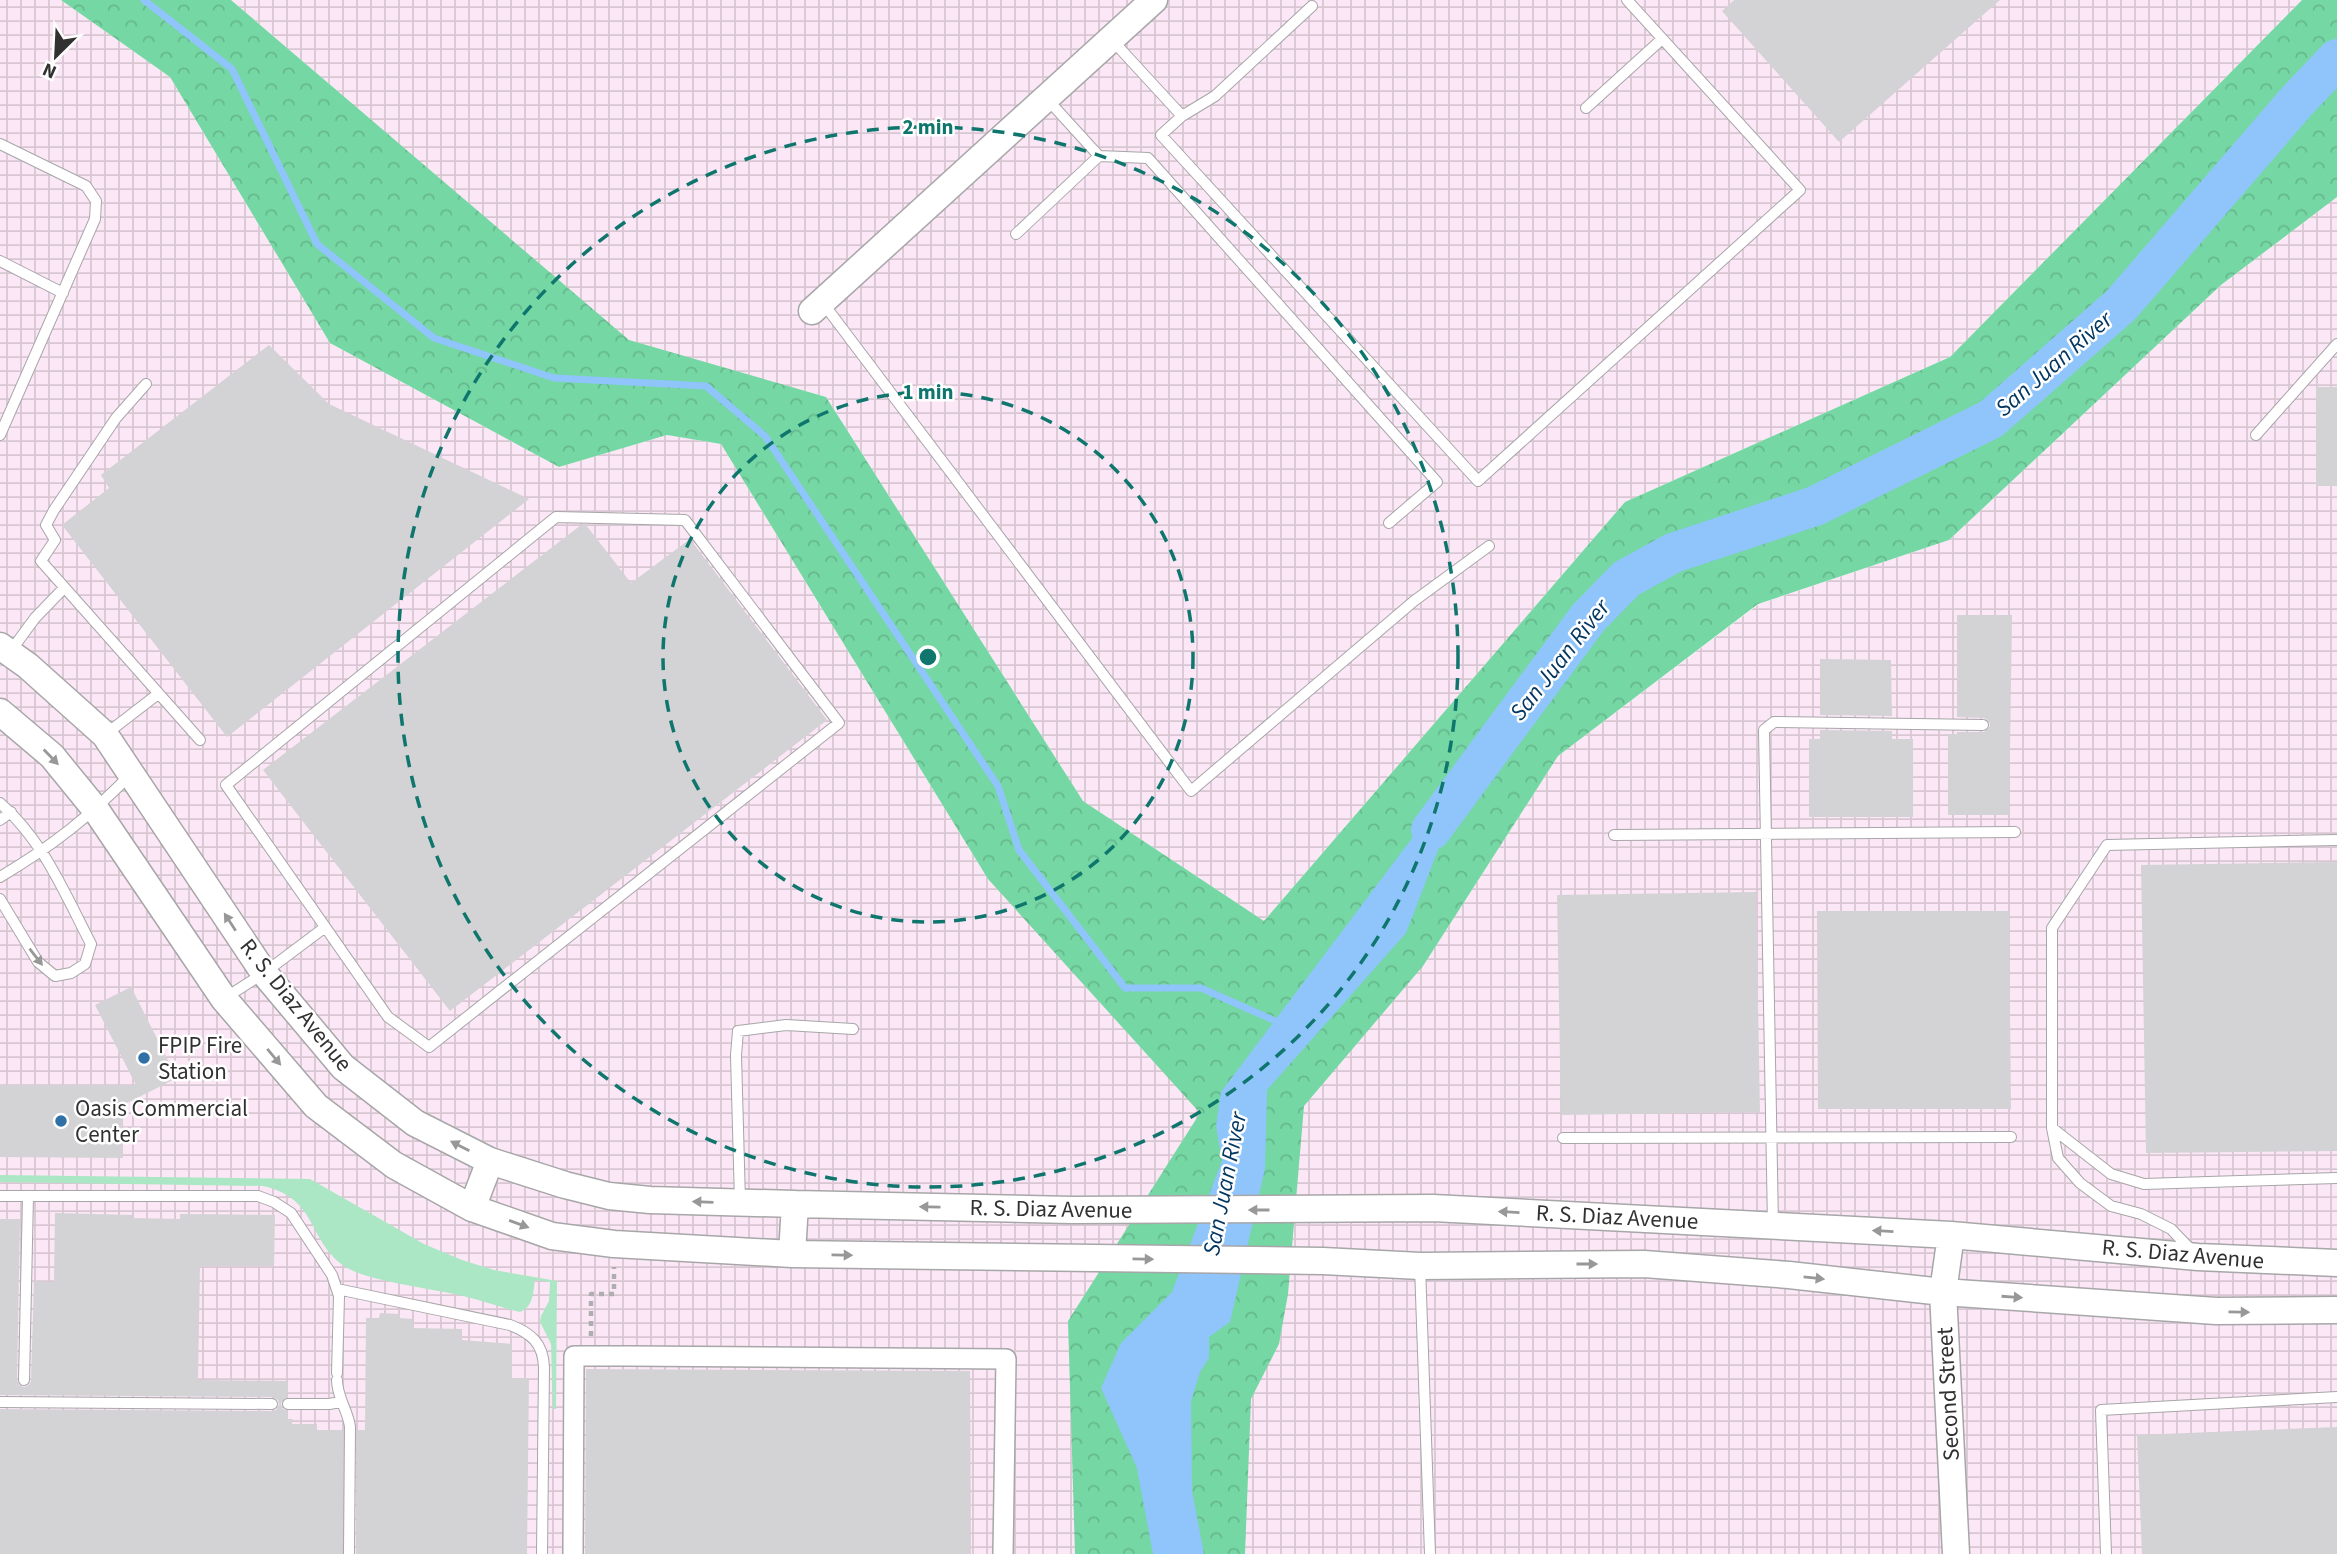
<svg xmlns="http://www.w3.org/2000/svg" width="2337" height="1554" font-family="'Source Sans 3',sans-serif">
	<style>
		.industrial { fill: url(#industrial-grid) }
		.green { fill: #ace7c5 }
		.forest { fill: url(#forest-crowns) }
		.water { fill: #90c5fb }
		.lines { fill: none; stroke-linecap: round; stroke-linejoin: round }
		.stream { stroke: #90c5fb; stroke-width: 7 }
		.river { stroke: #90c5fb; stroke-width: 40 }
		.building { fill: #d3d3d5 }
		.lane-casing { stroke: #a7a6a8; stroke-width: 12 }
		.street-casing { stroke: #a7a6a8; stroke-width: 22 }
		.secondary-casing { stroke: #a7a6a8; stroke-width: 29 }
		.path { stroke: #aeaeaf; stroke-width: 4.5; stroke-dasharray: 5 5; stroke-linecap: butt }
		.lane { stroke: #fff; stroke-width: 10 }
		.street { stroke: #fff; stroke-width: 19 }
		.secondary { stroke: #fff; stroke-width: 26 }
		.oneway { fill: #989898 }
		.ring { fill: none; stroke: #0f766e; stroke-width: 3.5; stroke-dasharray: 12 9 }
		.poi-dot { fill: #2f71a6; stroke: #fff; stroke-width: 2.5 }
		.labels { text-anchor: middle; dominant-baseline: central; stroke-width: 5; stroke-linejoin: round; paint-order: stroke }
		.street-label { font-size: 23px; fill: #313131; stroke: #fff }
		.poi-label { font-size: 23px; fill: #313131; stroke: #fff; text-anchor: start }
		.water-label { font-size: 24px; font-style: italic; fill: #033761; stroke: #fff }
		.centre { fill: #0f766e; stroke: #fff; stroke-width: 3.5 }
		.ring-label { font-size: 21px; text-anchor: middle; font-weight: bold; fill: #0f766e; stroke: #fff; stroke-width: 5; stroke-linejoin: round; paint-order: stroke }
	</style>
	<defs>
		<pattern id="industrial-grid" width="8" height="8" patternUnits="userSpaceOnUse" patternTransform="scale(1.75)"><rect width="8" height="8" fill="#fce7f6"/><path d="M0 4h8M4 0v8" fill="none" stroke="#d8c7d3"/></pattern>
		<pattern id="forest-crowns" width="20" height="18" patternUnits="userSpaceOnUse" patternTransform="scale(1.75)"><rect width="20" height="18" fill="#75d7a3"/><path d="M2 6a3 3 0 1 1 6 0M12 15a3 3 0 1 1 6 0" fill="none" stroke="#66b98d"/></pattern>
	</defs>
	<rect width="100%" height="100%" fill="#f8f8f9"/>
	<path class="industrial" d="M0,0H61L170,77L330,343L559,467L667,435L721,444L988,879L1423,966L1558,756L1759,604L1949,540L2221,285L2337,197V1554H0Z
		M231,0H2302L1950,357L1625,502L1264,921L1083,801L826,397L629,341Z"/>
	<path class="green" d="M0,1175L310,1179L424,1244L462,1260L494,1270L557,1281L556,1409H553L551,1344L540,1322L541,1316L549,1301L550,1282L535,1280C533,1292 534,1306 520,1312C501,1308 482,1300 463,1296C435,1289 365,1281 344,1266C307,1240 318,1198 263,1186L0,1182Z"/>
	<path class="forest" d="M61,0H231L629,340L826,397L1083,801L1264,921L1625,502L1950,357L2302,0H2337V197L2221,285L1949,540L1758,604L1558,756L1423,966L1304,1106L1288,1294L1279,1344L1251,1399L1245,1554H1075L1068,1321L1200,1113L988,879L721,444L667,435L559,467L330,343L170,77Z"/>
	<path class="water" d="M1462,788L1406,933L1267,1090L1265,1169L1230,1322L1209,1337V1358L1200,1372L1191,1401L1192,1491L1204,1554H1153L1137,1468L1101,1388L1121,1343L1172,1292L1222,1161L1216,1126L1221,1092L1422,825Z"/>
	<g class="lines">
		<path class="stream" d="M144,0L232,69L317,244L434,338L554,378L706,386L765,436L998,786L1019,850L1125,988H1201L1280,1023"/>
		<path class="river" d="M1431,830L1588,618L1626,579L1673,553L1815,506L1991,419L2121,305L2297,101L2337,59"/>
	</g>
	<path class="building" d="M1734,0H2000L1839,142L1722,11Z
		M269,345L329,404L529,499L227,737L62,525L109,488L101,475Z
		M2316,387H2337V486H2316Z
		M581,525H586L631,583L690,539L827,720L450,1011L263,770Z
		M1957,615H2012L2009,815H1948V734H1957V732H1984L1990,726L1989,721L1984,718L1957,717Z
		M1820,659L1891,660L1892,716L1820,715Z
		M1820,730L1892,731V739H1913V817H1809V739H1820Z
		M2337,862V1151L2146,1153L2141,865Z
		M1756,892L1760,1112L1561,1115L1557,895Z
		M1817,911H2009L2011,1109H1818Z
		M131,987L177,1078L123,1105V1158L0,1157V1085H136L95,1005Z
		M55,1213L132,1215V1218L180,1219V1214L275,1215L274,1266H200L198,1380L288,1381L287,1397L281,1403L282,1408L287,1411V1419H293L292,1424H317V1430H343L342,1554H0V1409L272,1411L276,1410L279,1405L278,1400L272,1397L0,1395V1219H20L17,1380L20,1386L25,1387L30,1384L31,1380L34,1281L54,1282Z
		M380,1313L399,1314V1318L413,1319V1328L462,1329V1340L512,1344V1378H529L527,1554H356L357,1430H365L366,1318H379Z
		M586,1369L970,1371L971,1554H585Z
		M2337,1427V1554H2142L2137,1435Z"/>
	<g class="lines">
		<defs>
			<path id="lane" d="M1113,41L1182,116L1161,135L1478,481L1800,190L1627,0
				M1048,100L1099,156L1148,158L1437,482L1389,523
				M1586,108L1662,39
				M1182,116L1215,96L1312,6
				M0,144L86,186L96,201L95,219L0,435
				M1016,234L1099,156
				M0,261L63,293
				M823,303L1191,791L1414,601L1489,546
				M146,384L116,418L54,510L46,525L55,540L41,561L200,740
				M2256,435L2337,344
				M556,517L685,520L839,723L429,1047L388,1017L226,785Z
				M10,652L35,618L63,589
				M106,734L158,694
				M0,803C43,840 65,894 91,944L85,964L71,973L55,976L38,962L0,899
				M0,820L11,812
				M1614,835L2015,832
				M2337,840L2107,845L2052,928V1128L2111,1174L2144,1184L2337,1178
				M0,877C52,846 88,818 131,774
				M225,998L264,973L324,928
				M2052,1128L2058,1158L2080,1183L2111,1206L2141,1214L2171,1229L2193,1252
				M1563,1138L2011,1137
				M0,1196H258L274,1202L291,1213L332,1275L339,1296L337,1373
				M740,1202L736,1055L738,1031L786,1025L853,1029
				M1773,1225L1764,730L1774,722L1983,725
				M1420,1266L1430,1554
				M337,1289L510,1325C531,1333 543,1343 544,1367L542,1554
				M24,1380L28,1196
				M337,1380C337,1398 348,1410 350,1427L349,1554
				M0,1402L272,1404
				M288,1404H329L341,1402
				M2106,1554L2101,1410L2337,1397"/>
			<path id="street" d="M573,1554L574,1356H629L1006,1359L1003,1554"/>
			<path id="secondary" d="M812,311L1154,0
				M0,646L28,666L105,735L264,973L343,1067L415,1123L490,1161L565,1185L609,1196L650,1200L795,1204L1072,1210L1433,1208L1951,1235L2198,1257L2337,1263
				M0,712L52,756L96,810L224,999L316,1106L394,1165L472,1208L552,1236L614,1244L792,1254L1323,1261L1420,1266L1644,1264L1789,1275L1943,1292L2216,1311L2337,1310
				M472,1208L490,1161
				M1951,1235L1943,1292L1956,1554
				M792,1254L795,1204"/>
		</defs>
		<use href="#lane" class="lane-casing"/>
		<use href="#street" class="street-casing"/>
		<use href="#secondary" class="secondary-casing"/>
		<path class="path" d="M591,1336V1294H614V1267"/>
		<use href="#lane" class="lane"/>
		<use href="#street" class="street"/>
		<use href="#secondary" class="secondary"/>
	</g>
	<defs><path id="oneway-solid" d="M-6-.8H1V-3.2L6.5 0L1 3.2V.8H-6Z" transform="scale(1.75)"/></defs>
	<g class="oneway">
		<use href="#oneway-solid" transform="translate(51 757) rotate(46)"/>
		<use href="#oneway-solid" transform="translate(230 922) rotate(-123)"/>
		<use href="#oneway-solid" transform="translate(36 957) rotate(52)"/>
		<use href="#oneway-solid" transform="translate(274 1057) rotate(50)"/>
		<use href="#oneway-solid" transform="translate(460 1146) rotate(-153)"/>
		<use href="#oneway-solid" transform="translate(703 1202) rotate(-178)"/>
		<use href="#oneway-solid" transform="translate(930 1207) rotate(-179)"/>
		<use href="#oneway-solid" transform="translate(1259 1210) rotate(180)"/>
		<use href="#oneway-solid" transform="translate(1509 1212) rotate(-177)"/>
		<use href="#oneway-solid" transform="translate(519 1224) rotate(20)"/>
		<use href="#oneway-solid" transform="translate(1883 1231) rotate(-177)"/>
		<use href="#oneway-solid" transform="translate(842 1255) rotate(1)"/>
		<use href="#oneway-solid" transform="translate(1143 1259) rotate(1)"/>
		<use href="#oneway-solid" transform="translate(1587 1264)"/>
		<use href="#oneway-solid" transform="translate(1814 1278) rotate(6)"/>
		<use href="#oneway-solid" transform="translate(2012 1297) rotate(4)"/>
		<use href="#oneway-solid" transform="translate(2239 1312) rotate(1)"/>
	</g>
	<g class="ring">
		<circle cx="928" cy="657" r="265"/>
		<circle cx="928" cy="657" r="530"/>
	</g>
	<g class="poi-dot">
		<circle cx="144" cy="1058" r="7"/>
		<circle cx="61" cy="1121" r="7"/>
	</g>
	<g class="labels">
		<g class="street-label">
			<text transform="translate(296 1005) rotate(51)">R. S. Diaz Avenue</text>
			<text transform="translate(1051 1209) rotate(1)">R. S. Diaz Avenue</text>
			<text transform="translate(1617 1217) rotate(3)">R. S. Diaz Avenue</text>
			<text transform="translate(2183 1254) rotate(5)">R. S. Diaz Avenue</text>
			<text transform="translate(1948 1394) rotate(-93)">Second Street</text>
		</g>
		<g class="poi-label">
			<text x="158" y="1045">FPIP Fire<tspan x="158" dy="26">Station</tspan></text>
			<text x="75" y="1108">Oasis Commercial<tspan x="75" dy="26">Center</tspan></text>
		</g>
		<g class="water-label">
			<text transform="translate(2054 364) rotate(-41)">San Juan River</text>
			<text transform="translate(1560 660) rotate(-52)">San Juan River</text>
			<text transform="translate(1225 1184) rotate(-79)">San Juan River</text>
		</g>
	</g>
	<circle cx="928" cy="657" r="10" class="centre"/>
	<g class="ring-label">
		<text x="928" y="134">2 min</text>
		<text x="928" y="399">1 min</text>
	</g>
	<g transform="translate(56 56) rotate(204)" stroke="#ffffff" stroke-width="5" paint-order="stroke">
	<path d="M0-5L12 26L0 18L-12 26Z" fill="#313131"/>
	<text y="-10" font-size="19" font-weight="bold" text-anchor="middle" fill="#313131">N</text>
	</g>
</svg>
